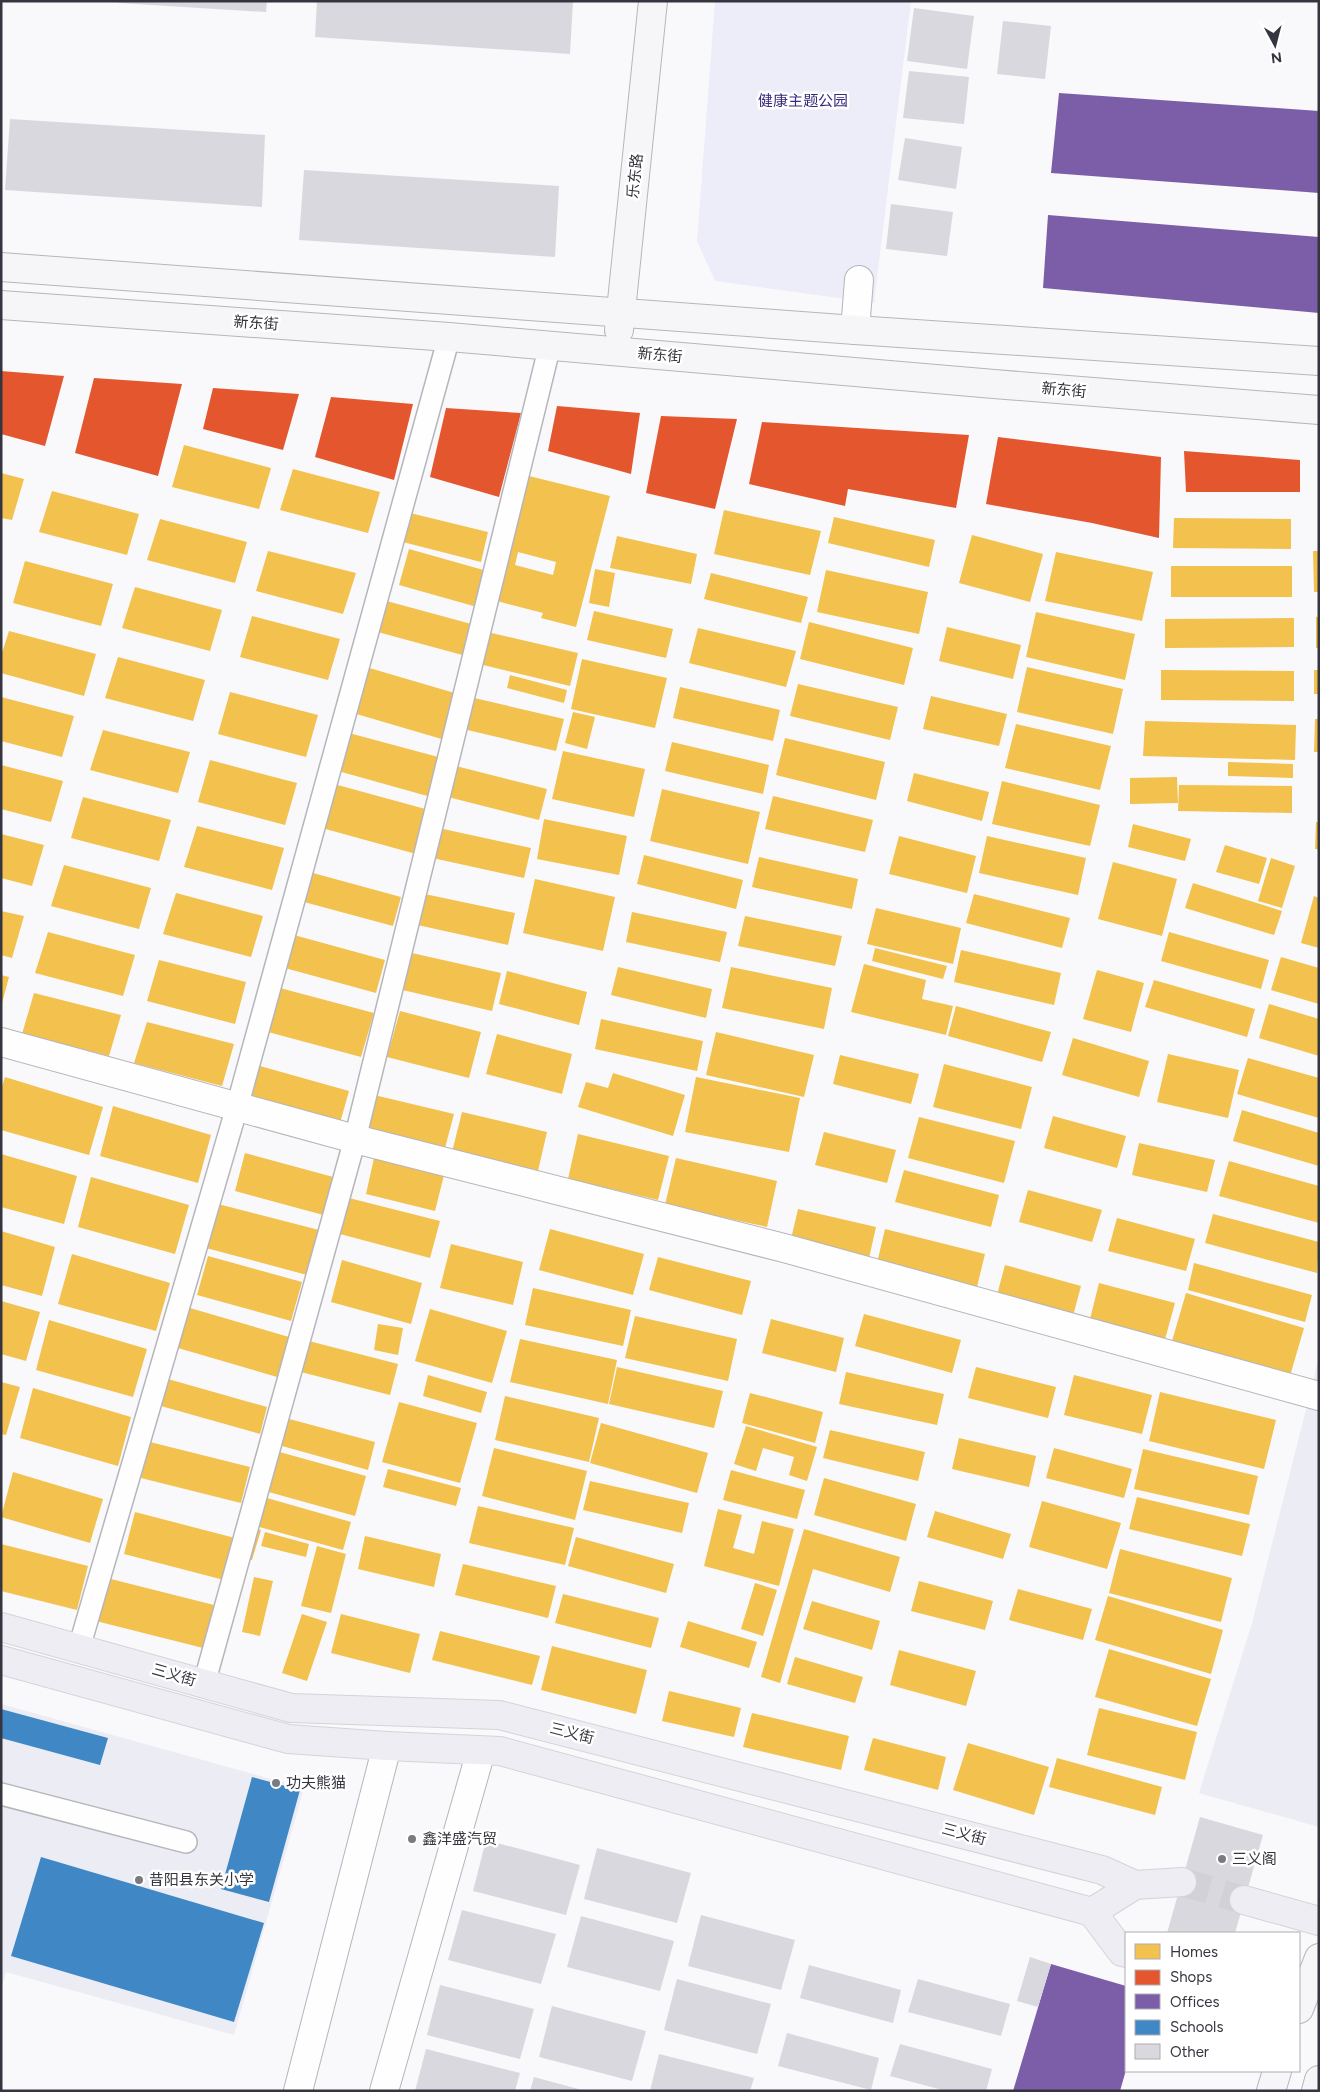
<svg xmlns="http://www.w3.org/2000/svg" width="1320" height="2092" font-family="Figtree,'Noto Sans SC',sans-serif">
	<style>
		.built { fill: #ebecf4 }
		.green { fill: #ededfa }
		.homes { fill: #f2c14e; fill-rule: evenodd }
		.shops { fill: #e4572e }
		.offices { fill: #7b5ea7 }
		.schools { fill: #3f88c5 }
		.building { fill: #d8d8de }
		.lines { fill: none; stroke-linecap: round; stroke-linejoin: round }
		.primary-tunnel { stroke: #d2d2d6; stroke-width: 28; stroke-dasharray: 28 14; stroke-linecap: butt }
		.service-casing { stroke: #b5b5bb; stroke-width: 24 }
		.pedestrian-casing { stroke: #b5b5bb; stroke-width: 30 }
		.minor-casing { stroke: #b5b5bb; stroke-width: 30 }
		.tertiary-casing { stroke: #b5b5bb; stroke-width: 30 }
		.secondary-casing { stroke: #b5b5bb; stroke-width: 30 }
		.primary-casing { stroke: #d4d4d8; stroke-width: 30 }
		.service { stroke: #fefeff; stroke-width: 21 }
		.pedestrian { stroke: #fefeff; stroke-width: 28 }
		.minor { stroke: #fefeff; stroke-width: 28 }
		.tertiary { stroke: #fefeff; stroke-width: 28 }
		.secondary { stroke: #f6f6f9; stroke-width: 28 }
		.primary { stroke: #eeedf3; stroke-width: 28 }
		.poi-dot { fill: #7a7a81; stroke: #fff; stroke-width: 2 }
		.labels { text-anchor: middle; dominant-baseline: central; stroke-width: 5; stroke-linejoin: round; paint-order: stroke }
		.park-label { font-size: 15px; fill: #3a2a7f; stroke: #fff }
		.street-label { font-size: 15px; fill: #35353f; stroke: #fff }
		.poi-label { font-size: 15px; fill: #35353f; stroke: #fff; text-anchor: start }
	</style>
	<rect width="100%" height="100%" fill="#f9f9fc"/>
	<path class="built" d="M1319,1358V1827L1199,1793L1252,1623Z
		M1,1704L304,1788L234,2035L6,1972L1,1989Z"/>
	<path class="green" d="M715,1H911L874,303L715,281L697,241Z"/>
	<path class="homes" d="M184,445L271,468L259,509L172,487Z
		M293,469L380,492L368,533L280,510Z
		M1,473L24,479L12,520L1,518Z
		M525,475L610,496L576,627L541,618L543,613L493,600ZM518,552L556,562L553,575L515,565Z
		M52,491L139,514L127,555L39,532Z
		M724,510L821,531L810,575L714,554Z
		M406,512L488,532L481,562L399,541Z
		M834,517L935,540L929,567L828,543Z
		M1174,518L1291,519V549L1173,548Z
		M160,519L247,542L235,583L147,560Z
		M972,535L1043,554L1030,602L959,583Z
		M617,536L697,554L691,584L610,568Z
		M409,549L487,571L477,607L399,585Z
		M268,551L356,573L343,614L256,591Z
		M1313,551H1319V592H1314Z
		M1056,552L1153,572L1142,621L1045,601Z
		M25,561L113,584L101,626L13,603Z
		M1171,566H1292V597H1171Z
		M595,569L615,573L609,607L589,603Z
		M826,570L928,592L919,634L817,612Z
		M711,573L808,597L801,623L704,599Z
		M135,587L222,610L210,651L122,628Z
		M383,600L475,625L466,656L374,631Z
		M594,611L673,629L666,658L587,640Z
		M1036,612L1135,634L1125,680L1026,657Z
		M252,616L340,639L328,680L240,657Z
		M1316,617H1319V648H1316Z
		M1294,618V647L1165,648V619Z
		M809,622L913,648L904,685L800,659Z
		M947,627L1021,645L1013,679L939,661Z
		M698,628L796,651L786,687L689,663Z
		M9,631L96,654L84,696L1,673V656Z
		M487,632L578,653L570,686L479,664Z
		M118,657L205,680L193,721L105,698Z
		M582,659L667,678L655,728L571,709Z
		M366,667L458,694L445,740L353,713Z
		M1027,667L1123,689L1113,734L1017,712Z
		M1161,670L1294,671V701L1161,700Z
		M1314,670H1319V694H1314Z
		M510,675L567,690L564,703L507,688Z
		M798,684L898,707L890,740L790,716Z
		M680,687L780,710L773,741L673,718Z
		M230,692L318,715L306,757L218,734Z
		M931,696L1007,714L999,746L923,729Z
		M1,697L74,716L62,757L1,741Z
		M470,697L564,719L556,751L463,729Z
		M573,712L595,717L587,749L565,743Z
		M1315,719H1319V752H1314Z
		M1145,721L1296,725L1295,760L1143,756Z
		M1016,724L1111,746L1100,790L1005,768Z
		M103,730L190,752L178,793L90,770Z
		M349,733L442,758L431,797L338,771Z
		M785,738L885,762L876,800L776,775Z
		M672,742L769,765L763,794L665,771Z
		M563,751L645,769L634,817L552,799Z
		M210,760L297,783L285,825L198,802Z
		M1228,762L1293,764V778L1228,776Z
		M1,765L63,781L51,822L1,809Z
		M452,765L547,789L539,820L444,796Z
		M914,773L989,792L982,821L907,801Z
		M1177,777L1178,803L1130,804V778Z
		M1002,781L1100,805L1090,846L992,824Z
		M334,784L429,810L416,854L322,828Z
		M1179,785L1292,786V813L1178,811Z
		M662,789L760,812L748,864L650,841Z
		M773,796L873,820L865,852L765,829Z
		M83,797L171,820L159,861L71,838Z
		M544,819L627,836L619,875L537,859Z
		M1316,822H1319V849H1315Z
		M1133,824L1191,839L1185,861L1128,847Z
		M197,826L284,848L272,890L184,867Z
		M434,827L531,848L524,878L428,857Z
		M1,834L44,845L32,886L1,878Z
		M899,836L976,856L967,893L889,874Z
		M987,836L1086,858L1078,895L979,873Z
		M1225,845L1267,858L1259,884L1216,872Z
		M644,855L743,880L736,909L637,884Z
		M759,857L858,879L852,909L752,887Z
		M1271,858L1295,866L1282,908L1258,901Z
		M1113,862L1177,879L1162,936L1098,919Z
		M64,865L151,888L139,929L51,906Z
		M313,873L401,897L393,926L304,902Z
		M535,879L615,897L603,951L523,933Z
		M1193,883L1282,911L1274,935L1185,908Z
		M176,893L263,916L251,957L163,934Z
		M420,893L515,913L508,945L413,924Z
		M974,894L1070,918L1062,948L966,923Z
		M1314,896L1319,898V948L1301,943Z
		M876,908L961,928L953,964L867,944Z
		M1,911L24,916L12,958L1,955Z
		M632,912L727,932L720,962L626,942Z
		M745,916L842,936L835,966L738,946Z
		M48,932L135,955L123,996L35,973Z
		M1169,932L1269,960L1261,989L1161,961Z
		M294,935L385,960L376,993L285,968Z
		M875,948L947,966L943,979L872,961Z
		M961,950L1061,973L1054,1005L954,982Z
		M403,951L501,973L492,1011L394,988Z
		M1281,957L1319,968V1004L1271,990Z
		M159,960L246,982L235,1024L147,1001Z
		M864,964L926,980L922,999L953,1006L946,1035L851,1012Z
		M618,967L712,989L706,1018L611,995Z
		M731,967L832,988L824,1029L722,1008Z
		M1097,970L1144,983L1131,1032L1083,1019Z
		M507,971L587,992L579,1025L499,1004Z
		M1,975L9,977L2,1003L1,1002Z
		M1154,980L1255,1009L1247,1037L1145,1007Z
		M280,988L374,1013L361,1057L268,1032Z
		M34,993L121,1015L109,1056L22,1034Z
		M1269,1004L1319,1019V1056L1259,1038Z
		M956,1006L1051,1032L1042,1062L948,1036Z
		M400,1011L481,1032L469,1078L387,1057Z
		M601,1019L703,1041L697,1071L595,1049Z
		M147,1022L234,1044L222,1086L134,1063Z
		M716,1032L814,1055L804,1097L706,1075Z
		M497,1034L572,1054L562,1094L486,1074Z
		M1073,1038L1149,1061L1139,1097L1062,1075Z
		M1168,1054L1239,1070L1228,1118L1157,1102Z
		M840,1055L919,1074L911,1104L833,1084Z
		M1248,1058L1319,1078V1118L1237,1094Z
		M944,1064L1032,1087L1021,1129L933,1107Z
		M260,1066L349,1091L340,1123L252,1097Z
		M613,1073L685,1095L673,1136L578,1107L586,1082L608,1088Z
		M5,1077L103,1107L89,1155L1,1130V1090Z
		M696,1077L800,1098L789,1152L685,1132Z
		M370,1094L454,1114L445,1148L362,1128Z
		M113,1106L211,1135L198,1183L100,1156Z
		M1242,1110L1319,1133V1166L1233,1141Z
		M462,1112L547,1132L537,1175L451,1156Z
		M1053,1116L1126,1136L1117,1168L1044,1148Z
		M919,1117L1015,1141L1004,1183L908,1158Z
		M824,1132L896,1150L887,1183L815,1165Z
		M578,1134L669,1156L658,1200L568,1179Z
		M1139,1143L1215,1160L1207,1192L1132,1175Z
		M245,1153L337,1178L327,1216L235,1191Z
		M1,1154L77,1176L64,1224L1,1207Z
		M374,1158L444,1175L435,1211L366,1194Z
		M676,1158L777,1181L767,1227L665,1205Z
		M1229,1161L1319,1186V1223L1219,1196Z
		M904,1170L999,1195L991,1227L895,1202Z
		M91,1177L189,1205L175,1254L78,1227Z
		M1028,1190L1102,1210L1092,1242L1019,1222Z
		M349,1198L440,1221L430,1258L340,1234Z
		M218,1204L319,1230L307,1275L206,1248Z
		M798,1209L876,1227L869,1258L791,1239Z
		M1213,1214L1319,1242L1317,1273L1205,1243Z
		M1117,1218L1195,1239L1186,1271L1108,1251Z
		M550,1229L644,1254L633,1295L539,1270Z
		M885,1229L985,1254L977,1287L877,1263Z
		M1,1231L55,1247L42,1296L1,1285Z
		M451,1244L523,1262L513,1305L440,1288Z
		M72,1254L170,1283L156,1331L58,1304Z
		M208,1256L302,1282L291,1321L197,1295Z
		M658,1257L751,1281L742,1315L649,1290Z
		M342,1260L422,1283L411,1324L331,1302Z
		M1194,1263L1312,1295L1305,1322L1188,1290Z
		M1005,1265L1081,1286L1073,1316L997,1295Z
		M1099,1283L1175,1303L1164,1343L1089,1323Z
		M533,1288L631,1310L623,1346L525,1325Z
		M1186,1293L1304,1328L1290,1376L1172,1341Z
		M1,1301L40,1312L26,1361L1,1354Z
		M190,1308L289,1337L277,1377L178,1348Z
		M430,1309L507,1331L492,1383L415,1361Z
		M864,1314L961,1340L952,1373L855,1346Z
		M635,1316L737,1339L728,1381L625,1358Z
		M771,1319L844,1338L836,1372L762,1353Z
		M49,1320L147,1349L133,1397L36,1370Z
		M378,1324L403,1328L398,1355L374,1350Z
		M520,1339L617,1360L608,1404L510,1382Z
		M305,1340L398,1364L390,1395L297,1371Z
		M617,1367L723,1391L714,1428L609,1404Z
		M976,1367L1056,1387L1048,1418L968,1398Z
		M846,1372L944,1394L937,1425L839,1404Z
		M428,1375L487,1392L481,1413L423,1396Z
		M1074,1375L1152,1395L1142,1434L1064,1415Z
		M168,1379L267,1407L260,1434L161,1406Z
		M1,1382L20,1387L6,1435L1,1434Z
		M33,1388L131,1417L118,1466L20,1438Z
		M1160,1392L1276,1420L1264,1469L1149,1441Z
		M750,1393L823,1412L815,1443L742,1423Z
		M505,1396L599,1418L589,1462L495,1440Z
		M399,1402L477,1423L460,1483L382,1462Z
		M282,1417L375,1442L368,1470L275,1444Z
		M601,1423L708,1453L697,1493L590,1463Z
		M746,1426L817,1447L807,1481L789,1475L794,1457L763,1448L756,1471L734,1464Z
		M830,1430L925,1452L918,1481L823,1458Z
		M959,1438L1036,1456L1029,1487L952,1469Z
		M150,1442L250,1467L241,1503L141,1478Z
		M494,1448L587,1471L575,1520L482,1496Z
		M1054,1448L1132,1469L1124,1498L1046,1478Z
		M1143,1449L1258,1476L1249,1515L1134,1489Z
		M276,1451L366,1476L355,1516L265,1491Z
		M388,1469L461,1488L456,1506L383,1487Z
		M731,1470L805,1490L797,1519L723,1500Z
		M13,1472L103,1499L90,1543L1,1517Z
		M824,1478L916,1504L906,1541L814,1515Z
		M590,1481L689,1503L682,1533L583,1510Z
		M260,1496L351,1522L343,1550L252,1525Z
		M1137,1497L1250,1524L1242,1556L1129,1529Z
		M1042,1501L1121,1523L1107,1569L1029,1547Z
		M478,1506L574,1528L565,1565L469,1543Z
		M718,1509L742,1515L733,1548L754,1554L762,1521L794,1529L779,1586L704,1566Z
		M935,1511L1011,1534L1003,1559L927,1537Z
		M135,1512L235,1538L224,1580L124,1554Z
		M251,1527L261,1530L252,1560L241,1556Z
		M804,1529L900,1557L890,1592L813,1569L780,1683L761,1677Z
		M265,1532L309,1544L306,1557L261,1546Z
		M365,1536L441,1554L434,1587L358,1569Z
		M576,1537L674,1564L666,1593L568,1566Z
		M1,1544L88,1566L77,1610L1,1591Z
		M317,1546L346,1554L331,1613L301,1606Z
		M1120,1549L1232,1578L1221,1622L1109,1593Z
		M463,1564L556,1586L548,1618L455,1595Z
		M254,1577L273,1581L260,1636L242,1632Z
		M107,1578L214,1605L203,1648L96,1621Z
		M919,1581L993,1601L985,1630L911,1611Z
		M755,1583L777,1590L763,1636L741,1629Z
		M1018,1589L1092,1609L1083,1640L1009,1620Z
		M563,1594L659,1618L651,1648L555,1623Z
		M1108,1596L1223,1630L1211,1674L1095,1640Z
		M812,1601L880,1621L872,1650L803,1629Z
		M302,1614L327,1622L307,1681L282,1673Z
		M341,1614L420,1634L410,1673L331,1653Z
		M688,1621L757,1642L749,1668L680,1647Z
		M440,1631L540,1656L532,1685L432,1660Z
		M552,1646L647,1670L636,1714L541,1690Z
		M1109,1649L1211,1679L1197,1726L1095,1697Z
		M899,1650L976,1671L966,1706L890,1685Z
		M795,1657L863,1677L855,1703L787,1684Z
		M669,1691L741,1708L734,1737L662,1721Z
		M1099,1708L1197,1732L1185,1780L1087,1755Z
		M752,1713L849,1736L841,1770L743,1747Z
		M873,1738L946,1757L938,1790L864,1770Z
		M968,1743L1049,1767L1034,1815L953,1790Z
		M1057,1758L1162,1787L1155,1815L1049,1787Z"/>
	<path class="shops" d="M1,371L64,376L45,446L1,434Z
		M94,378L182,384L158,476L75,453Z
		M213,388L299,394L283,450L203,429Z
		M331,397L413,404L394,480L315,457Z
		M557,406L640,413L631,474L548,451Z
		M446,408L521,413L499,497L430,477Z
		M661,416L737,419L715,509L646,493Z
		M762,422L969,435L956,508L848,489L845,506L749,484Z
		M998,437L1161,457L1159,538L1092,523L986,504Z
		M1184,451L1300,460V492H1186Z"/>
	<path class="offices" d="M1059,93L1319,111V193L1051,173Z
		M1048,215L1319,237V313L1043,288Z
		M1051,1964L1126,1986V2070L1120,2091H1013Z"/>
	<path class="schools" d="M1,1709L108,1738L100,1765L1,1738Z
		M252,1777L300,1790L269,1902L221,1889Z
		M41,1857L264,1923L234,2022L11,1956Z"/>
	<path class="building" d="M119,1H267L266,12L119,3Z
		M317,1H573L570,54L315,37Z
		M914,8L974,16L967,69L907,61Z
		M1003,21L1051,26L1045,79L997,74Z
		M909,71L969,77L964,124L903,118Z
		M10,119L265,135L262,207L5,190Z
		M905,138L962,147L956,189L898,180Z
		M304,170L559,186L555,257L299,240Z
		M891,204L953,212L947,256L886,249Z
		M1200,1817L1263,1835L1235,1933H1167Z
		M486,1840L580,1865L566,1915L473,1891Z
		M597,1848L691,1873L677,1923L584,1899Z
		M462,1910L556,1934L541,1984L448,1960Z
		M701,1915L795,1940L781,1990L688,1966Z
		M581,1916L674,1941L660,1991L567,1967Z
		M1030,1957L1051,1964L1038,2007L1017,2001Z
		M809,1965L901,1990L893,2023L800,1998Z
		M677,1979L771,2004L757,2054L664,2030Z
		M918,1979L1010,2004L1001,2036L908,2012Z
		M440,1985L534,2009L520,2059L427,2035Z
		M552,2006L646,2031L632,2081L539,2057Z
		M787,2033L879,2058L871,2090L778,2066Z
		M900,2044L992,2069L986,2091H946L890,2076Z
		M426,2049L520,2073L515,2091H415Z
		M659,2054L754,2078L750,2091H650Z
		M534,2077L582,2090V2091H530Z"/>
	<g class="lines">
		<path class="primary-tunnel" d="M1182,1882L1244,1900"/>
		<defs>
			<path id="service" d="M79,1648L237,1107L449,337
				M204,1684L355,1139L550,345
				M1,1794L186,1842"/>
			<path id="pedestrian" d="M855,330L859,280"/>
			<path id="minor" d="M1,1042L355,1139L784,1248L1319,1396
				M384,2091L481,1751"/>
			<path id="tertiary" d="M298,2091L387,1746"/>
			<path id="secondary" d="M1,267L855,330L1319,361
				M1,305L449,337L994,384L1319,410
				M619,330L653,1
				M1299,2009L1319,1958
				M1271,2091L1277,2071
				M1316,2091L1319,2080"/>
			<path id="primary" d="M1,1627L291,1708L499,1715L1102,1870L1135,1885L1182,1882
				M1,1660L288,1739L387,1746L500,1751L1092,1912L1122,1952L1126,1953
				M1244,1900L1319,1921
				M1092,1912L1135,1885"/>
		</defs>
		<use href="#service" class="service-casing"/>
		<use href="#pedestrian" class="pedestrian-casing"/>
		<use href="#minor" class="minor-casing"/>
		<use href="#tertiary" class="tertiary-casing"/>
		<use href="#secondary" class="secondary-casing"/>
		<use href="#primary" class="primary-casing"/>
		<use href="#service" class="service"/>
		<use href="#pedestrian" class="pedestrian"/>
		<use href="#minor" class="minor"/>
		<use href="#tertiary" class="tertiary"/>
		<use href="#secondary" class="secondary"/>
		<use href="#primary" class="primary"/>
	</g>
	<g class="poi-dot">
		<circle cx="276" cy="1783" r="5"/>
		<circle cx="412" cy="1839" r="5"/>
		<circle cx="1222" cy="1859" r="5"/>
		<circle cx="139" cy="1880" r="5"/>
	</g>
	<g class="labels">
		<g class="park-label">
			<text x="803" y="101">健康主题公园</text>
		</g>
		<g class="street-label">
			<text transform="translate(635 176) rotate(-84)">乐东路</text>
			<text transform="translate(256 323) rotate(4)">新东街</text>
			<text transform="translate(660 355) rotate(5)">新东街</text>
			<text transform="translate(1064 390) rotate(5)">新东街</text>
			<text transform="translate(174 1675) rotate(16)">三义街</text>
			<text transform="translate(572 1733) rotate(14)">三义街</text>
			<text transform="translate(964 1834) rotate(15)">三义街</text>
		</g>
		<g class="poi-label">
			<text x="286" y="1783">功夫熊猫</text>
			<text x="422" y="1839">鑫洋盛汽贸</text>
			<text x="1232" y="1859">三义阁</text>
			<text x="149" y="1880">昔阳县东关小学</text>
		</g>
	</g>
	<rect width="1320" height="2092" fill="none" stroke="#35353f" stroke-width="5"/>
	<rect x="1125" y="1932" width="175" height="140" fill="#ffffff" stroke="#aeaeb2"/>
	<rect x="1135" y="1944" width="25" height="15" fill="#f2c14e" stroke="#aeaeb2"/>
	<text x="1170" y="1957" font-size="15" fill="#35353f">Homes</text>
	<rect x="1135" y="1970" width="25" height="15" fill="#e4572e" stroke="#aeaeb2"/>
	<text x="1170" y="1982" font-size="15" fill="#35353f">Shops</text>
	<rect x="1135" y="1994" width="25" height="15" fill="#7b5ea7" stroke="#aeaeb2"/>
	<text x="1170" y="2007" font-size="15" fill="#35353f">Offices</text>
	<rect x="1135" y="2020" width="25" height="15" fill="#3f88c5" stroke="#aeaeb2"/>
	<text x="1170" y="2032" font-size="15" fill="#35353f">Schools</text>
	<rect x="1135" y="2044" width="25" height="15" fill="#d8d8de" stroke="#aeaeb2"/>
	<text x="1170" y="2057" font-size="15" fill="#35353f">Other</text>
	<g transform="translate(1275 45) rotate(173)" stroke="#ffffff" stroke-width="4" paint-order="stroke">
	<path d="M0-4L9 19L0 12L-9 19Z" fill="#35353f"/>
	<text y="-8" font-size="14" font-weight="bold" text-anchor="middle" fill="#35353f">N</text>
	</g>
</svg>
